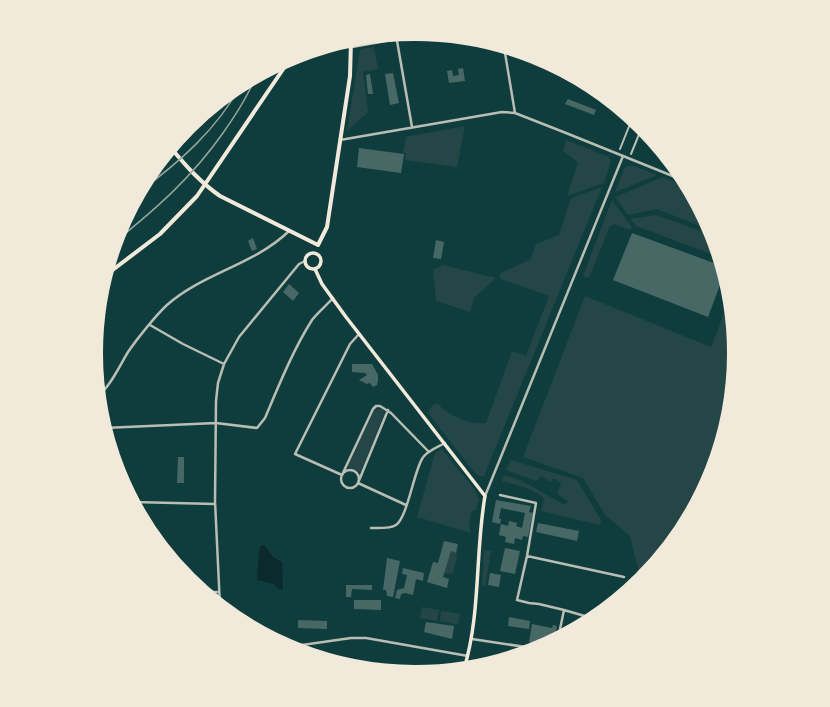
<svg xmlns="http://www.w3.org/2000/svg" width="830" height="707" font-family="Barlow,sans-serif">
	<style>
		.green { fill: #244646 }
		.water { fill: #0a2a2b }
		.building { fill: #486865 }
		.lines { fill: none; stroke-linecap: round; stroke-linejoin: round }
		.pedestrian { stroke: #b8beb3; stroke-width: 2 }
		.minor { stroke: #b8beb3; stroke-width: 2.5 }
		.secondary { stroke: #f1e9da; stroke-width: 3.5 }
		.primary { stroke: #f1e9da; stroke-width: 4 }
		.rail { stroke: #97a49c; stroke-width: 1.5 }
		.rim { fill: none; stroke: #f1e9da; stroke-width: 2 }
	</style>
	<rect width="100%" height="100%" fill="#0f3d3e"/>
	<path class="green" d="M374,47L378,69L363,72L368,112L347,131L360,49Z
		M465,126L457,167L405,160L406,153H403L406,137Z
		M566,140L609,157L611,162L604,183L567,196L578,162L563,151Z
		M627,166H634L657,175L615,192L624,169Z
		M663,177L687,186L710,230L657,209L628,215L615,197Z
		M602,187L484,476H479L474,472L428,413L431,407L437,403C449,416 468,425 486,423L512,351L526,356L549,296L501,279L499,274L531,259L536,244L559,235L571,198Z
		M612,200L632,227L630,230L614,224L610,226L589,278L583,276Z
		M656,215L712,235L719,257L636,226L630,219Z
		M443,265L496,278L474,298L470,312L436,301L433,270Z
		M585,296L711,347L730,298L735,354L729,416L711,476L681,532L641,581L630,536L605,515L583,478L523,457Z
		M378,409H381L383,410L384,414L361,471L359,472L349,468L348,466L374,411Z
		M442,449L475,490L479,500L476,510L471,512L469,526L471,533L417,517L435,453Z
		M511,460L577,480L601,520L600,525L541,511L544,499C538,490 513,484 502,481L504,475L522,481L565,505L568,501L557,494L561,483L554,478L550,482L541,476L536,481L506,470Z
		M484,550L491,551L485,586H482Z
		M451,551L456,553L457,556L453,573L448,574L444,573Z
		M422,607L439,610L437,621L420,618Z
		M441,611L460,614L458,625L440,621Z
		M261,633L289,636L290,644L284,645Z"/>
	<path class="water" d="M261,545H264L273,557L282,562L283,590L279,589L274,584L257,580L259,551Z"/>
	<path class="building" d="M463,68L465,81L449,83L447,71L452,70L453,76L459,75L458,69Z
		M393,73L399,103L390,105L385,74Z
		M370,74L373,94H368L366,75Z
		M568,99L596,110L594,115L565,104Z
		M359,148L404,154L401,173L357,167Z
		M632,233L722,266L724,274L708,317L613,280Z
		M253,238L257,249L252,251L248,241Z
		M436,240L444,242L441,259L433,258Z
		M289,284L299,293L293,301L283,292Z
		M352,364H372L378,375V380L377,385L373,387L370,383L367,384L359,380L367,375L365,373L352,372Z
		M110,437L117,444L111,450L108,440Z
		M178,457H184V483H177Z
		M496,500L531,506L529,512L533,513L528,537L523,536L522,540L515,538L514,544L505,542L506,537L499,535L501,524L508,526L509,521L517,523L516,526L522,528L525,513L501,508L499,519H501L500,524L492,522Z
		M538,523L579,531L577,541L536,532Z
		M444,541L458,544L456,553L451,551L443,577L449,579L447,588L427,582L433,562L438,563Z
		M505,548L520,551L515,574L500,571Z
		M387,558L400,561L393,597L387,596L386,590H383Z
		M403,568L424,573L423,581L416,579L413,595L405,593L401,594L400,599L395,598L397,590L404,588L407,575L402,574Z
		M490,573L501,575L499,587L488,585Z
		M346,585H372V590L352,589L351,597H346Z
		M354,600H381V610L354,609Z
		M509,617L530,621L529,629L508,626Z
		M298,620L327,621V629L298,628Z
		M577,621L584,622V621L589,622L573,630Z
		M426,622L454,626L452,639L424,632Z
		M532,624L552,628L553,625L557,626L554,641L546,645L540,644V646L531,644V643L529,642Z"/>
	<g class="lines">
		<path class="pedestrian" d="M620,149L632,119
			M631,154L642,127"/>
		<path class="minor" d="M396,35L412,127
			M352,47L426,34
			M504,47L515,113
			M340,140L502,112L515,113L566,133L685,181
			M150,325L183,344L224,364
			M359,334L350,344L295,454L342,475L373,409L376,406H380L391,413L429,452
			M96,338L102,392
			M99,395C110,387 120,365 128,352C137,339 156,315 167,305C203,273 254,265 289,231
			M388,410L358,483L406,505
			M104,428L216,423L257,428L265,418C279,385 293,350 312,320C318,312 326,306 333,298
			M341 479a9 9 0 1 1 18 0a9 9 0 1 1-18 0Z
			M500,495L536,503L527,556L517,600L529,603L539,604L564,610L558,639
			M485,496L623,156
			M133,502L215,504
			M371,528C378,528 390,529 396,525C407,518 414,472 422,459C426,451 438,447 445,443
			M527,556L624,577
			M203,592H219
			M220,606L215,501L216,401L218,383L224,364L239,337L299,264L305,261
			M564,610L595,619
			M472,639L539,649
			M288,647L351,638H366L468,656"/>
		<path class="secondary" d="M305 261a8 8 0 1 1 16 0a8 8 0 1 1-16 0Z
			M315,269L322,284L346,317L485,496C475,553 481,613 464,669"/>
		<path class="primary" d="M171,148C186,166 200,182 220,196L318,245L327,227L350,76L351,40
			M106,275L160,234L197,196L290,59"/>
		<path class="rail" d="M140,191C180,162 217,129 241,85
			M116,241C157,208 192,177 223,133C235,116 247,98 255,78"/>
	</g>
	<path d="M0 0H830V707H0ZM102 353a313 313 0 1 1 626 0a313 313 0 1 1-626 0Z" fill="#f1e9da" fill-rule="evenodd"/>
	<path class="rim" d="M102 353a313 313 0 1 1 626 0a313 313 0 1 1-626 0Z"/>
</svg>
